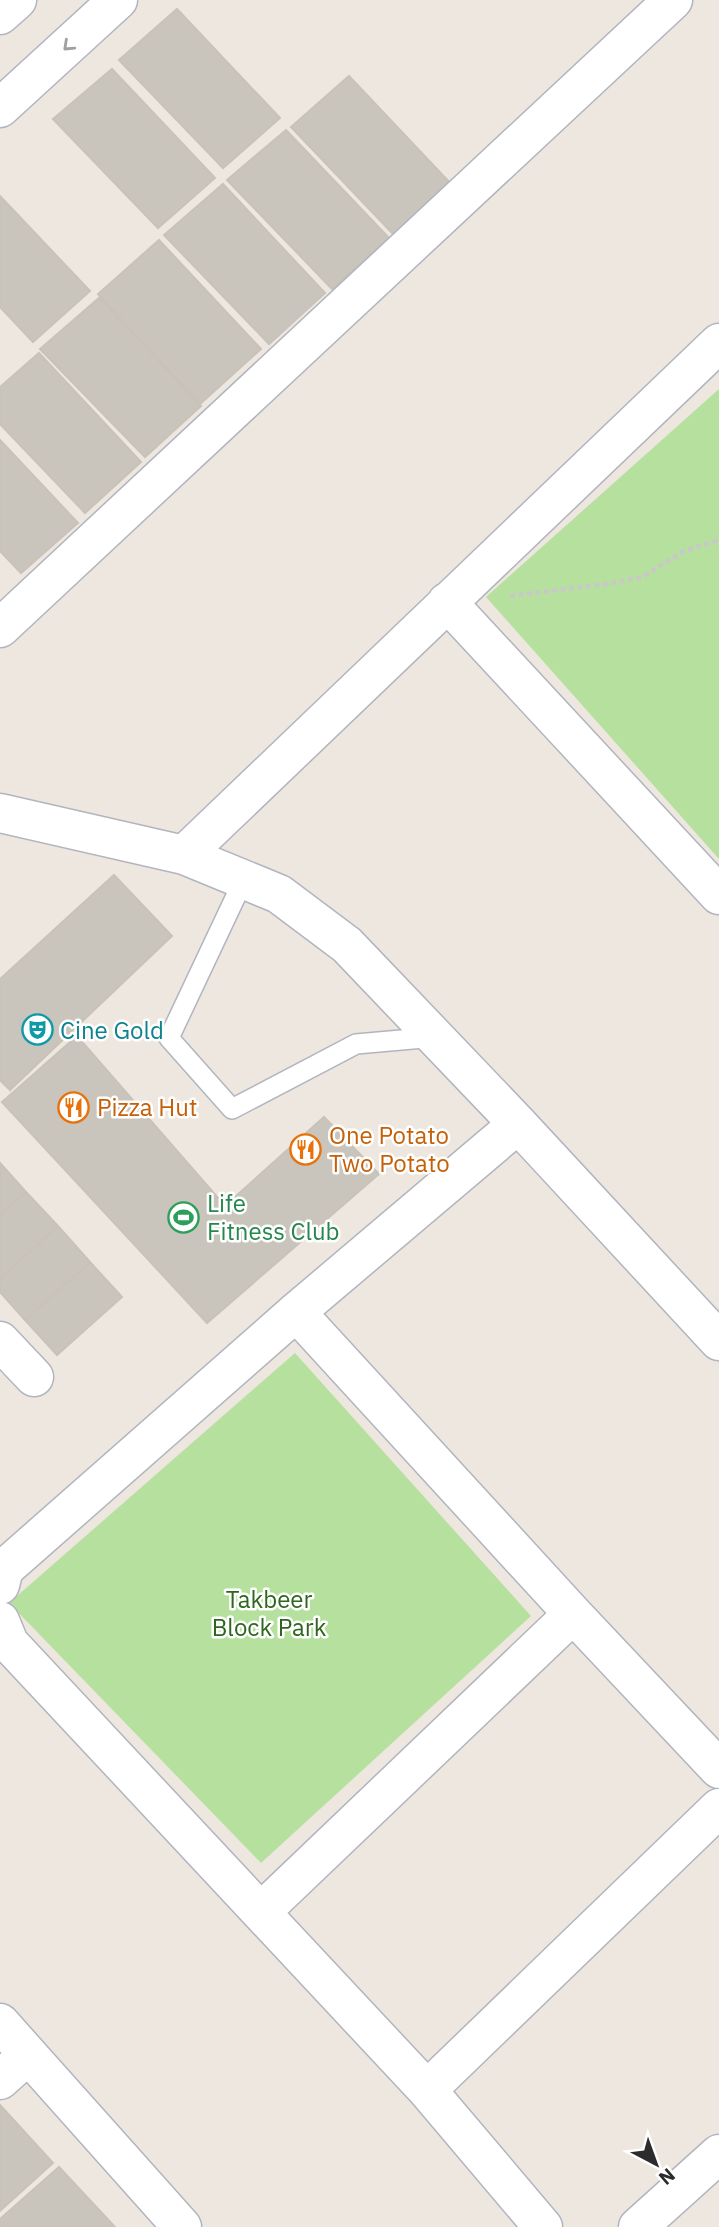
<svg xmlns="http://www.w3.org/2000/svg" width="719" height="2227" font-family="'IBM Plex Sans',sans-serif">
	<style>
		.green { fill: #b6e09e }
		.building { fill: #c9c5bd; stroke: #c8c2b9; stroke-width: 2 }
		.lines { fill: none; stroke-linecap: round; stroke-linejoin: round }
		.lane-casing { stroke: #b2b5bf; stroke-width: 22 }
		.street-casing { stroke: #b2b5bf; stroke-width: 41 }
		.secondary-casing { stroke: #b2b5bf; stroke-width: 41 }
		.path { stroke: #c8c8c8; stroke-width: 4.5; stroke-dasharray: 5 3.5; stroke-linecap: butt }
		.lane { stroke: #fff; stroke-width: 19 }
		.street { stroke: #fff; stroke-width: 38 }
		.secondary { stroke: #fff; stroke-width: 38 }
		.oneway { stroke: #a0a0a0 }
		.labels { text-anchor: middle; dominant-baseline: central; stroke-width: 5; stroke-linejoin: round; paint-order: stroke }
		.culture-label { font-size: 24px; fill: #0d838f; stroke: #fff; text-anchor: start }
		.food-label { font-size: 24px; fill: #c56008; stroke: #fff; text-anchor: start }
		.leisure-label { font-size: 24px; fill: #27864d; stroke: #fff; text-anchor: start }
		.park-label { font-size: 24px; fill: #2e661e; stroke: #fff }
	</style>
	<rect width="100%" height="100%" fill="#ede7df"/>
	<path class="green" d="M719,389V859L486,597Z
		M295,1353L531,1616L261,1863L9,1603Z"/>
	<path class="building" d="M177,9L280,118L223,168L119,60Z
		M112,69L215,178L158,228L53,119Z
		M349,76L452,185L395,236L291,127Z
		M286,130L389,238L332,289L227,180Z
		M223,184L325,293L269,344L164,235Z
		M0,196L90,291L33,342L0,307Z
		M159,240L261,349L200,404L98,294Z
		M99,298L201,406L145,457L40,349Z
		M39,353L141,462L85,513L0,424V387Z
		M0,440L78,523L21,573L0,551Z
		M114,875L172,936L10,1090L0,1080V979Z
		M77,1036L225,1206L324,1117L379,1174L207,1323L2,1102Z
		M0,1163L26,1192L0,1215Z
		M26,1192L58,1226L0,1279V1215Z
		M58,1226L90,1262L25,1320L0,1292V1279Z
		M90,1262L122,1297L57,1355L25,1320Z
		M0,2105L53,2163L0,2211Z
		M59,2167L115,2227H0V2219Z"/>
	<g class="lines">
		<defs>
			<path id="lane" d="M244,879L169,1038L232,1109L356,1044L435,1037"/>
			<path id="street" d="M447,602L719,895
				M0,628L673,0
				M0,813L184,855L279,894L347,945L518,1124L719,1341
				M184,855L719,343
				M296,1312L573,1614L719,1769
				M0,1341L34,1377
				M0,1585L4,1569L296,1312L518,1124
				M0,1621L9,1643L427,2090L543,2227
				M261,1912L573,1614
				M0,2023L182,2227
				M0,2080L28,2055
				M427,2090L719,1808
				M638,2227L719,2154"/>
			<path id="secondary" d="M0,15L17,0
				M0,108L118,0"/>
		</defs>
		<use href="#lane" class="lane-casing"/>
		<use href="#street" class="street-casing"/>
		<use href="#secondary" class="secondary-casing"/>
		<path class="path" d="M510,596L613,583L642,577L684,551L719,540"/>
		<use href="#lane" class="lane"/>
		<use href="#street" class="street"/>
		<use href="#secondary" class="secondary"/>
	</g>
	<defs><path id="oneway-chevron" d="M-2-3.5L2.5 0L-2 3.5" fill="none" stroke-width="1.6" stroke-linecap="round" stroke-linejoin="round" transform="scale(1.75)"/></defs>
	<use class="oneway" href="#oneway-chevron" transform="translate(68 46) rotate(137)"/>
	<defs>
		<symbol id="theatre-ring" viewBox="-11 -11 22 22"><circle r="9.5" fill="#fff" stroke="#0f9aa8" stroke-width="1.5"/><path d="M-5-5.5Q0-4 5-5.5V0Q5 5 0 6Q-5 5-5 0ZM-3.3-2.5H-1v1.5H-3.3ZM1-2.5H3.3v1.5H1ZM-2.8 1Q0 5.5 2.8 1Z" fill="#0f9aa8"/></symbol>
		<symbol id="restaurant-ring" viewBox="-11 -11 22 22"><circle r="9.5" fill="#fff" stroke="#e8710a" stroke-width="1.5"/><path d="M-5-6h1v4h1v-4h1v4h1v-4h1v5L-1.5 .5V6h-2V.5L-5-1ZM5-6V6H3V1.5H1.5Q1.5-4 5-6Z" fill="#e8710a"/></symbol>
		<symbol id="stadium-ring" viewBox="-11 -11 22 22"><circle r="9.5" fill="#fff" stroke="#2e9e5b" stroke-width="1.5"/><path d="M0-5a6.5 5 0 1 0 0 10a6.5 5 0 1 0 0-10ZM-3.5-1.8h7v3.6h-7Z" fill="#2e9e5b"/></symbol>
	</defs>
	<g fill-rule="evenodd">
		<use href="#theatre-ring" x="20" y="1012" width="35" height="35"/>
		<use href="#restaurant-ring" x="56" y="1090" width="35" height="35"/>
		<use href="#restaurant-ring" x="288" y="1132" width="35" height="35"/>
		<use href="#stadium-ring" x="166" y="1200" width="35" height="35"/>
	</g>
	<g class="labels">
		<g class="culture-label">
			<text x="60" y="1030">Cine Gold</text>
		</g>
		<g class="food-label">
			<text x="97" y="1107">Pizza Hut</text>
			<text x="329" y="1135">One Potato<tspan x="329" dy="28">Two Potato</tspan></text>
		</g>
		<g class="leisure-label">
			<text x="207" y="1203">Life<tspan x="207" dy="28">Fitness Club</tspan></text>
		</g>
		<g class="park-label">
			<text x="269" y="1599">Takbeer<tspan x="269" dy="28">Block Park</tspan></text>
		</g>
	</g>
	<g transform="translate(656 2164) rotate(139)" stroke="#ffffff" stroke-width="5" paint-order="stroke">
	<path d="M0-5L12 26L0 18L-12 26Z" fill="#2c2c2c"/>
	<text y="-10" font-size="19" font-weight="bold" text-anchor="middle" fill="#2c2c2c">N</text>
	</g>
</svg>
